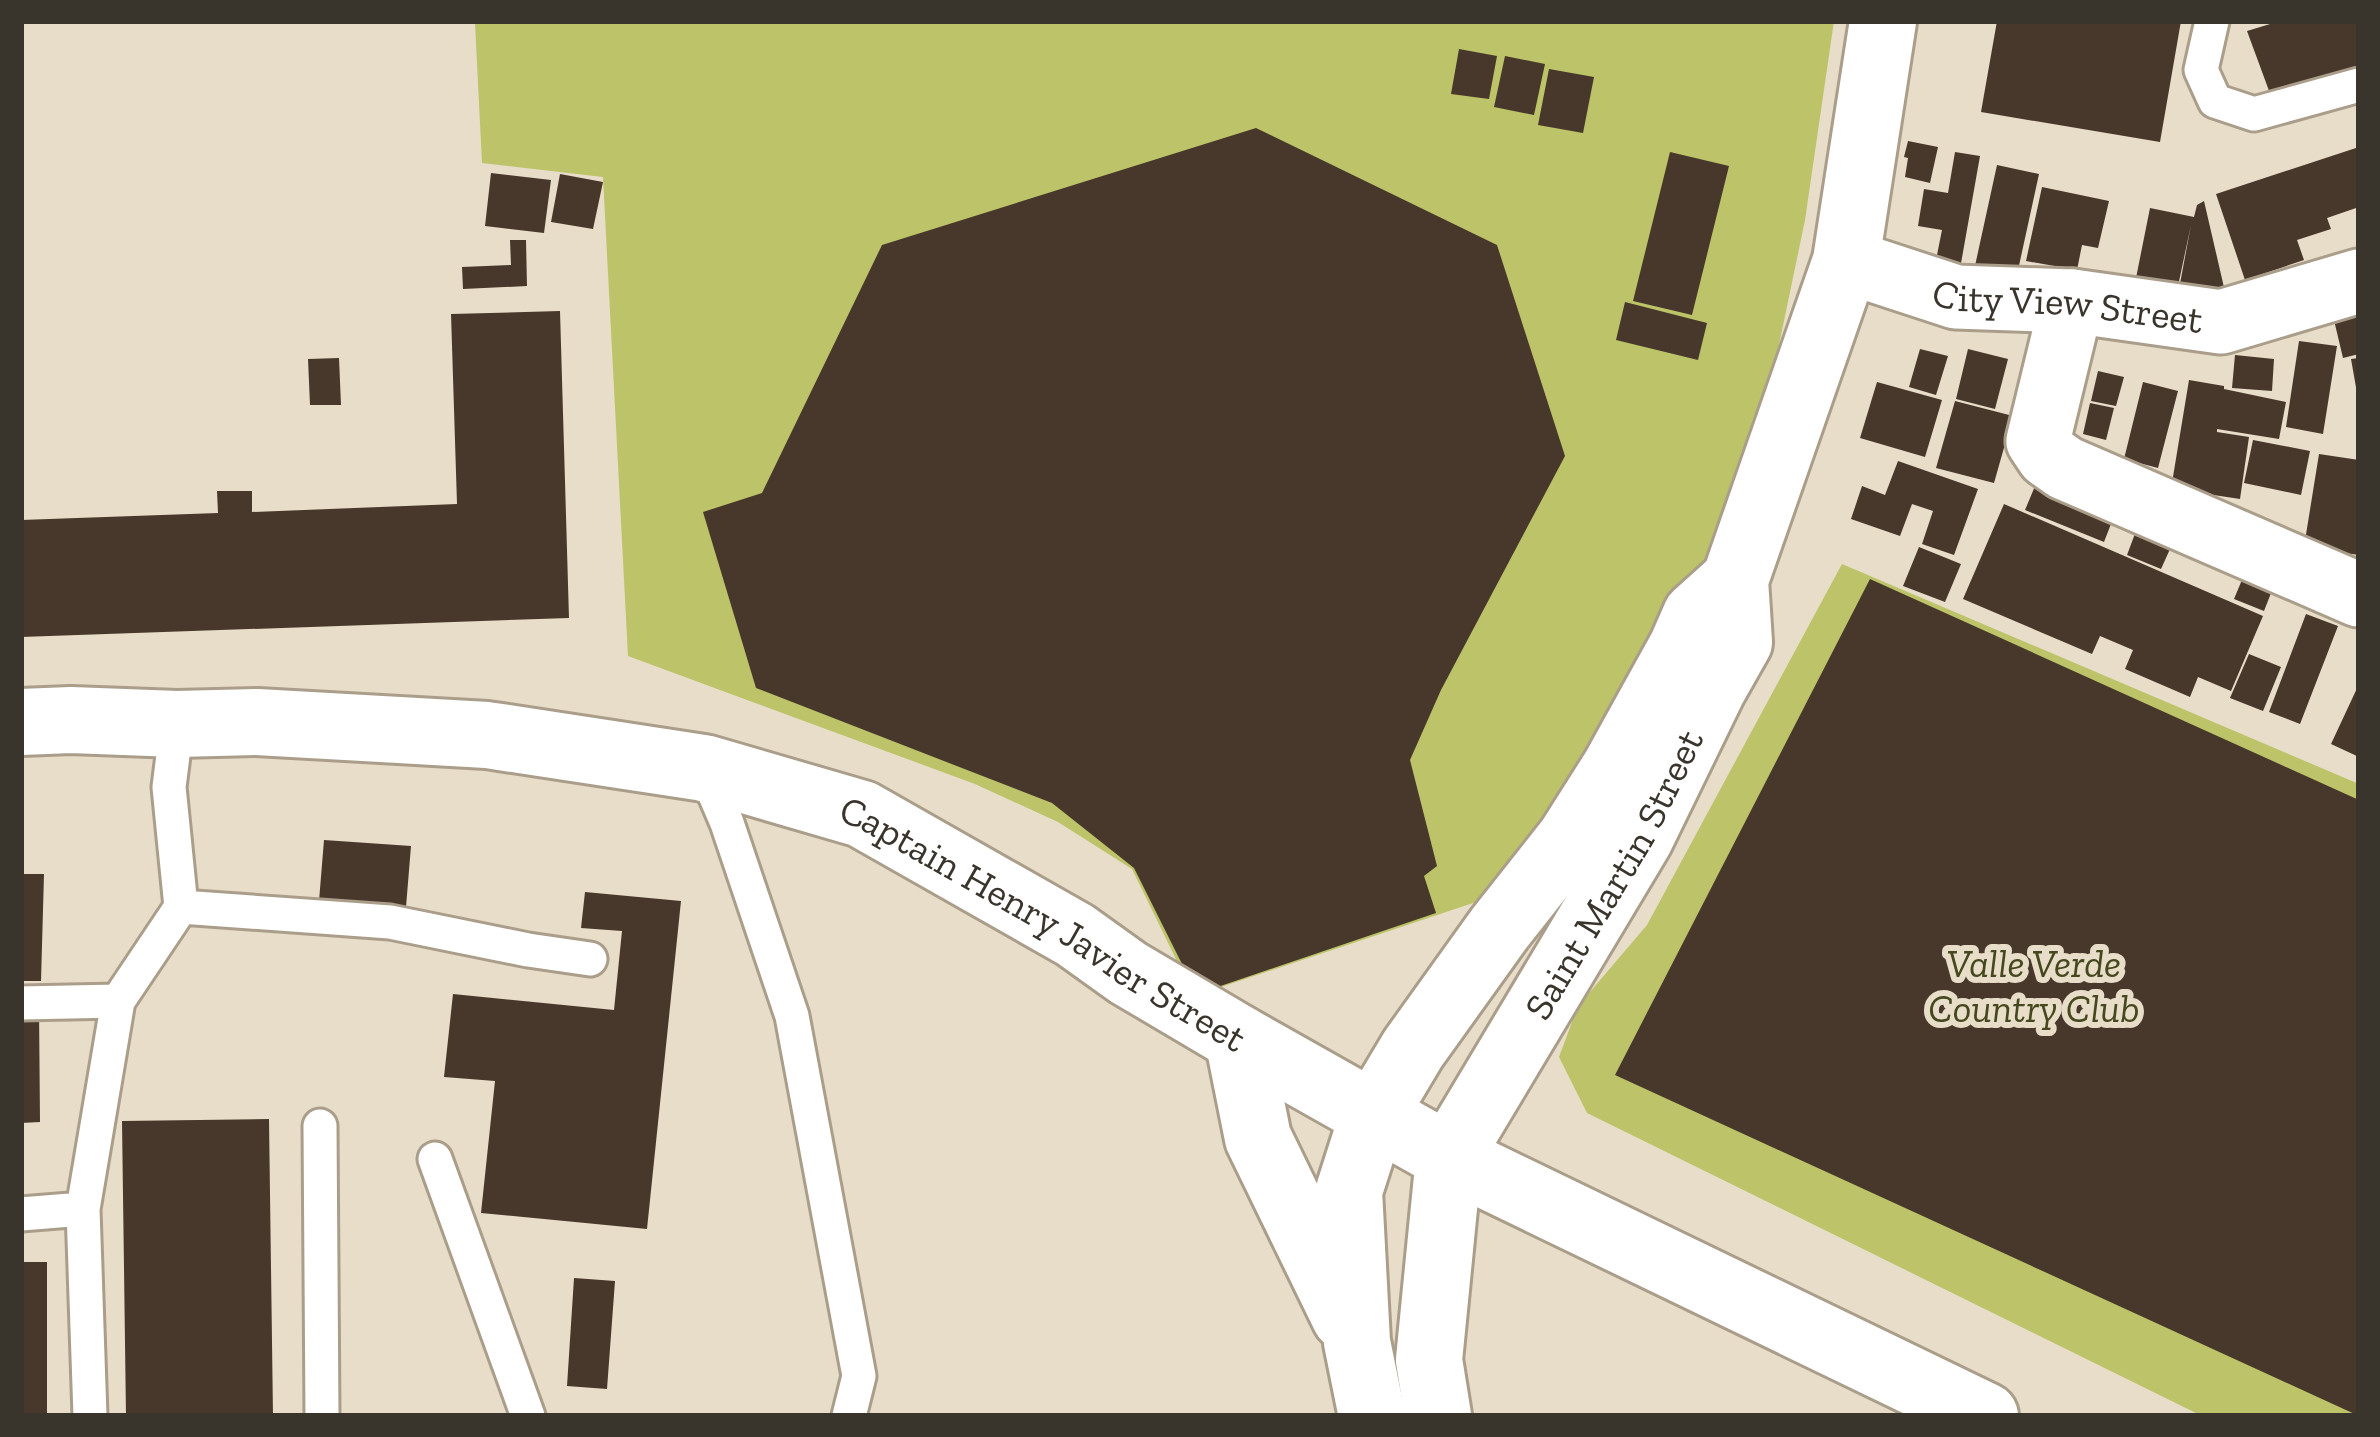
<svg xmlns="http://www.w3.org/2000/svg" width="2380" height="1437" font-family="'Zilla Slab',serif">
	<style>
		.green { fill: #bcc368 }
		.building { fill: #48382c }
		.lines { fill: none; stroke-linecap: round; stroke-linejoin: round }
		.lane-casing { stroke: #aa9e8b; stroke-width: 39 }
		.street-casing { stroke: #aa9e8b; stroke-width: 69 }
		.secondary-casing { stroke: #aa9e8b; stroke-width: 72 }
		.lane { stroke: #fff; stroke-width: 33 }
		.street { stroke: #fff; stroke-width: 63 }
		.secondary { stroke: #fff; stroke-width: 66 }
		.labels { text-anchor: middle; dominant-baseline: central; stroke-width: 12; stroke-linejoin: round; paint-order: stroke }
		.street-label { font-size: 39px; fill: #39342c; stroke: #e8ddc8 }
		.park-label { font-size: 39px; font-style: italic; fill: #45481f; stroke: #e8ddc8 }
	</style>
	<rect width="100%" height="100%" fill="#e8ddc8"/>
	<path class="green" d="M472,21H1834L1805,220L1755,460L1684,616L1515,889L1194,996L1132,869L1058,822L975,784L628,656L603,177L482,163L475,23Z
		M1842,564L2359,784V1416H2202L1587,1113L1559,1057L1578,1006L1647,925Z"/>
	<path class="building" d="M1997,21H2181L2160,142L1981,112Z
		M2280,21H2359V77L2275,107L2247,31Z
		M1459,49L1497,56L1489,99L1451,94Z
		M1505,56L1545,64L1534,115L1494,107Z
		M1549,69L1594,77L1583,133L1538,125Z
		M1256,128L1497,245L1565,456L1441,690L1410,760L1437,866L1424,876L1436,913L1197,994L1134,868L1052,803L756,688L703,512L762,493L882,245Z
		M1908,141L1938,147L1930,183L1905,177L1908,158L1904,157Z
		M2359,147V207L2327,218L2331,229L2297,240L2304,260L2245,280L2216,194Z
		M1670,152L1729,166L1692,315L1633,301Z
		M1955,152L1980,156L1960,269L1935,265L1942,230L1918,226L1924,189L1948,193Z
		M1997,165L2039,174L2015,284L1973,275Z
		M491,173L551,180L544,233L485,226Z
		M560,174L603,182L593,229L551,222Z
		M2042,187L2109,201L2098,248L2082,245L2077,270L2026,261Z
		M2204,201L2226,296L2176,305L2191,225L2174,305L2132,298L2150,208L2194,217L2197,205Z
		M510,240H526L527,286L463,289L462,267L511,265Z
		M1625,302L1707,323L1698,360L1616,340Z
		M2359,310V354L2343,358L2333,316Z
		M560,311L569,618L21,637V520L218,513L217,491H252V512L457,504L451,314Z
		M2299,341L2337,346L2323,434L2286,427Z
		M1920,349L1948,356L1936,395L1909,387Z
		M1968,349L2008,359L1995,409L1956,399Z
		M2235,355L2274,359L2272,391L2232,388Z
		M339,358L341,405H310L308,359Z
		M2359,358V393H2357L2351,359Z
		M2098,371L2124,377L2116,406L2091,401Z
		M2189,380L2224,386V389L2286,402L2279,439L2217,429V432L2249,437L2240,499L2207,494L2206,506L2169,501Z
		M1877,382L1942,400L1925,457L1860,438Z
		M2143,382L2178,391L2158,468L2124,459Z
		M1955,401L2013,416L1994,483L1936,468Z
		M2090,403L2114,408L2106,440L2083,434Z
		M2253,440L2310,451L2301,495L2244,483Z
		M2319,454L2359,460V555L2304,547Z
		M1898,461L1978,489L1954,555L1922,544L1933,511L1912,504L1900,536L1851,519L1862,486L1885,495Z
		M2040,474L2118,506L2104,542L2025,510Z
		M2004,504L2263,616L2231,691L2198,677L2190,697L2125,669L2133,650L2100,636L2092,654L1963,599Z
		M2139,523L2175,538L2161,569L2127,555Z
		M1919,547L1961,564L1945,602L1903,586Z
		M2244,575L2273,588L2264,611L2234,599Z
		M1870,579L2359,800V1416L1615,1075Z
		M2306,614L2338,626L2300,724L2269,712Z
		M2249,654L2281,667L2263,711L2230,698Z
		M2359,684V757L2331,744Z
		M324,840L411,846L406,907L319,901Z
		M21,874H44L41,981H21Z
		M585,892L681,901L647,1229L481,1213L495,1081L444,1077L453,994L614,1010L622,931L581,928Z
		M39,1007L40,1122L21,1123V1008Z
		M269,1119L273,1416H126L122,1121Z
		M21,1262H47V1414L21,1415Z
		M574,1278L615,1281L607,1389L567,1386Z"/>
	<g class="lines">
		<defs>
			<path id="lane" d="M2212,21L2201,70L2215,101L2254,114L2359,85
				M704,769L727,823L792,1016L859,1376L849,1416
				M181,907L390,922L528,950L590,959
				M21,1003L118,1001
				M320,1126L322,1416
				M435,1159L528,1416
				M21,1214L83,1209
				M90,1416L83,1209L118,1001L181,907L169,787L177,724"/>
			<g id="street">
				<path id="s1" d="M1846,261L1956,297L2072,301L2221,322L2359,281"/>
				<path d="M2072,301L2038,441L2048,456L2065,468L2359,595"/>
			</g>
			<g id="secondary">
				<path id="s2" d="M21,722L71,720L177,724L257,722L487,735L704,768L862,814L1075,935L1128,973L1238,1038L1449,1157L1985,1416"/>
				<path d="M1238,1038L1258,1138L1345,1317"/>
				<path d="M1372,1416L1357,1342L1349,1191L1373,1116L1413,1049L1499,929L1570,839L1615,768L1682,647L1696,615L1735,580"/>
				<path id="s3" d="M1438,1416L1429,1360L1449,1157L1640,838L1713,688L1739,642L1735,580L1846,261L1883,21"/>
			</g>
		</defs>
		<use href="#lane" class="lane-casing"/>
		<use href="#street" class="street-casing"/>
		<use href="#secondary" class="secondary-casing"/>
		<use href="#lane" class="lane"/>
		<use href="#street" class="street"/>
		<use href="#secondary" class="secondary"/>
	</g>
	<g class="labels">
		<g class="street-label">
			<text stroke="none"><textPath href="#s1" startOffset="228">City View Street</textPath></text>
			<text stroke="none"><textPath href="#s3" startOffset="588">Saint Martin Street</textPath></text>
			<text stroke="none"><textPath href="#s2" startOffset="1062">Captain Henry Javier Street</textPath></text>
		</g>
		<g class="park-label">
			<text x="2034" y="963">Valle Verde<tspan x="2034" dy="45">Country Club</tspan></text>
		</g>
	</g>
	<rect width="2380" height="1437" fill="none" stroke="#39342c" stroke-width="48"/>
</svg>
